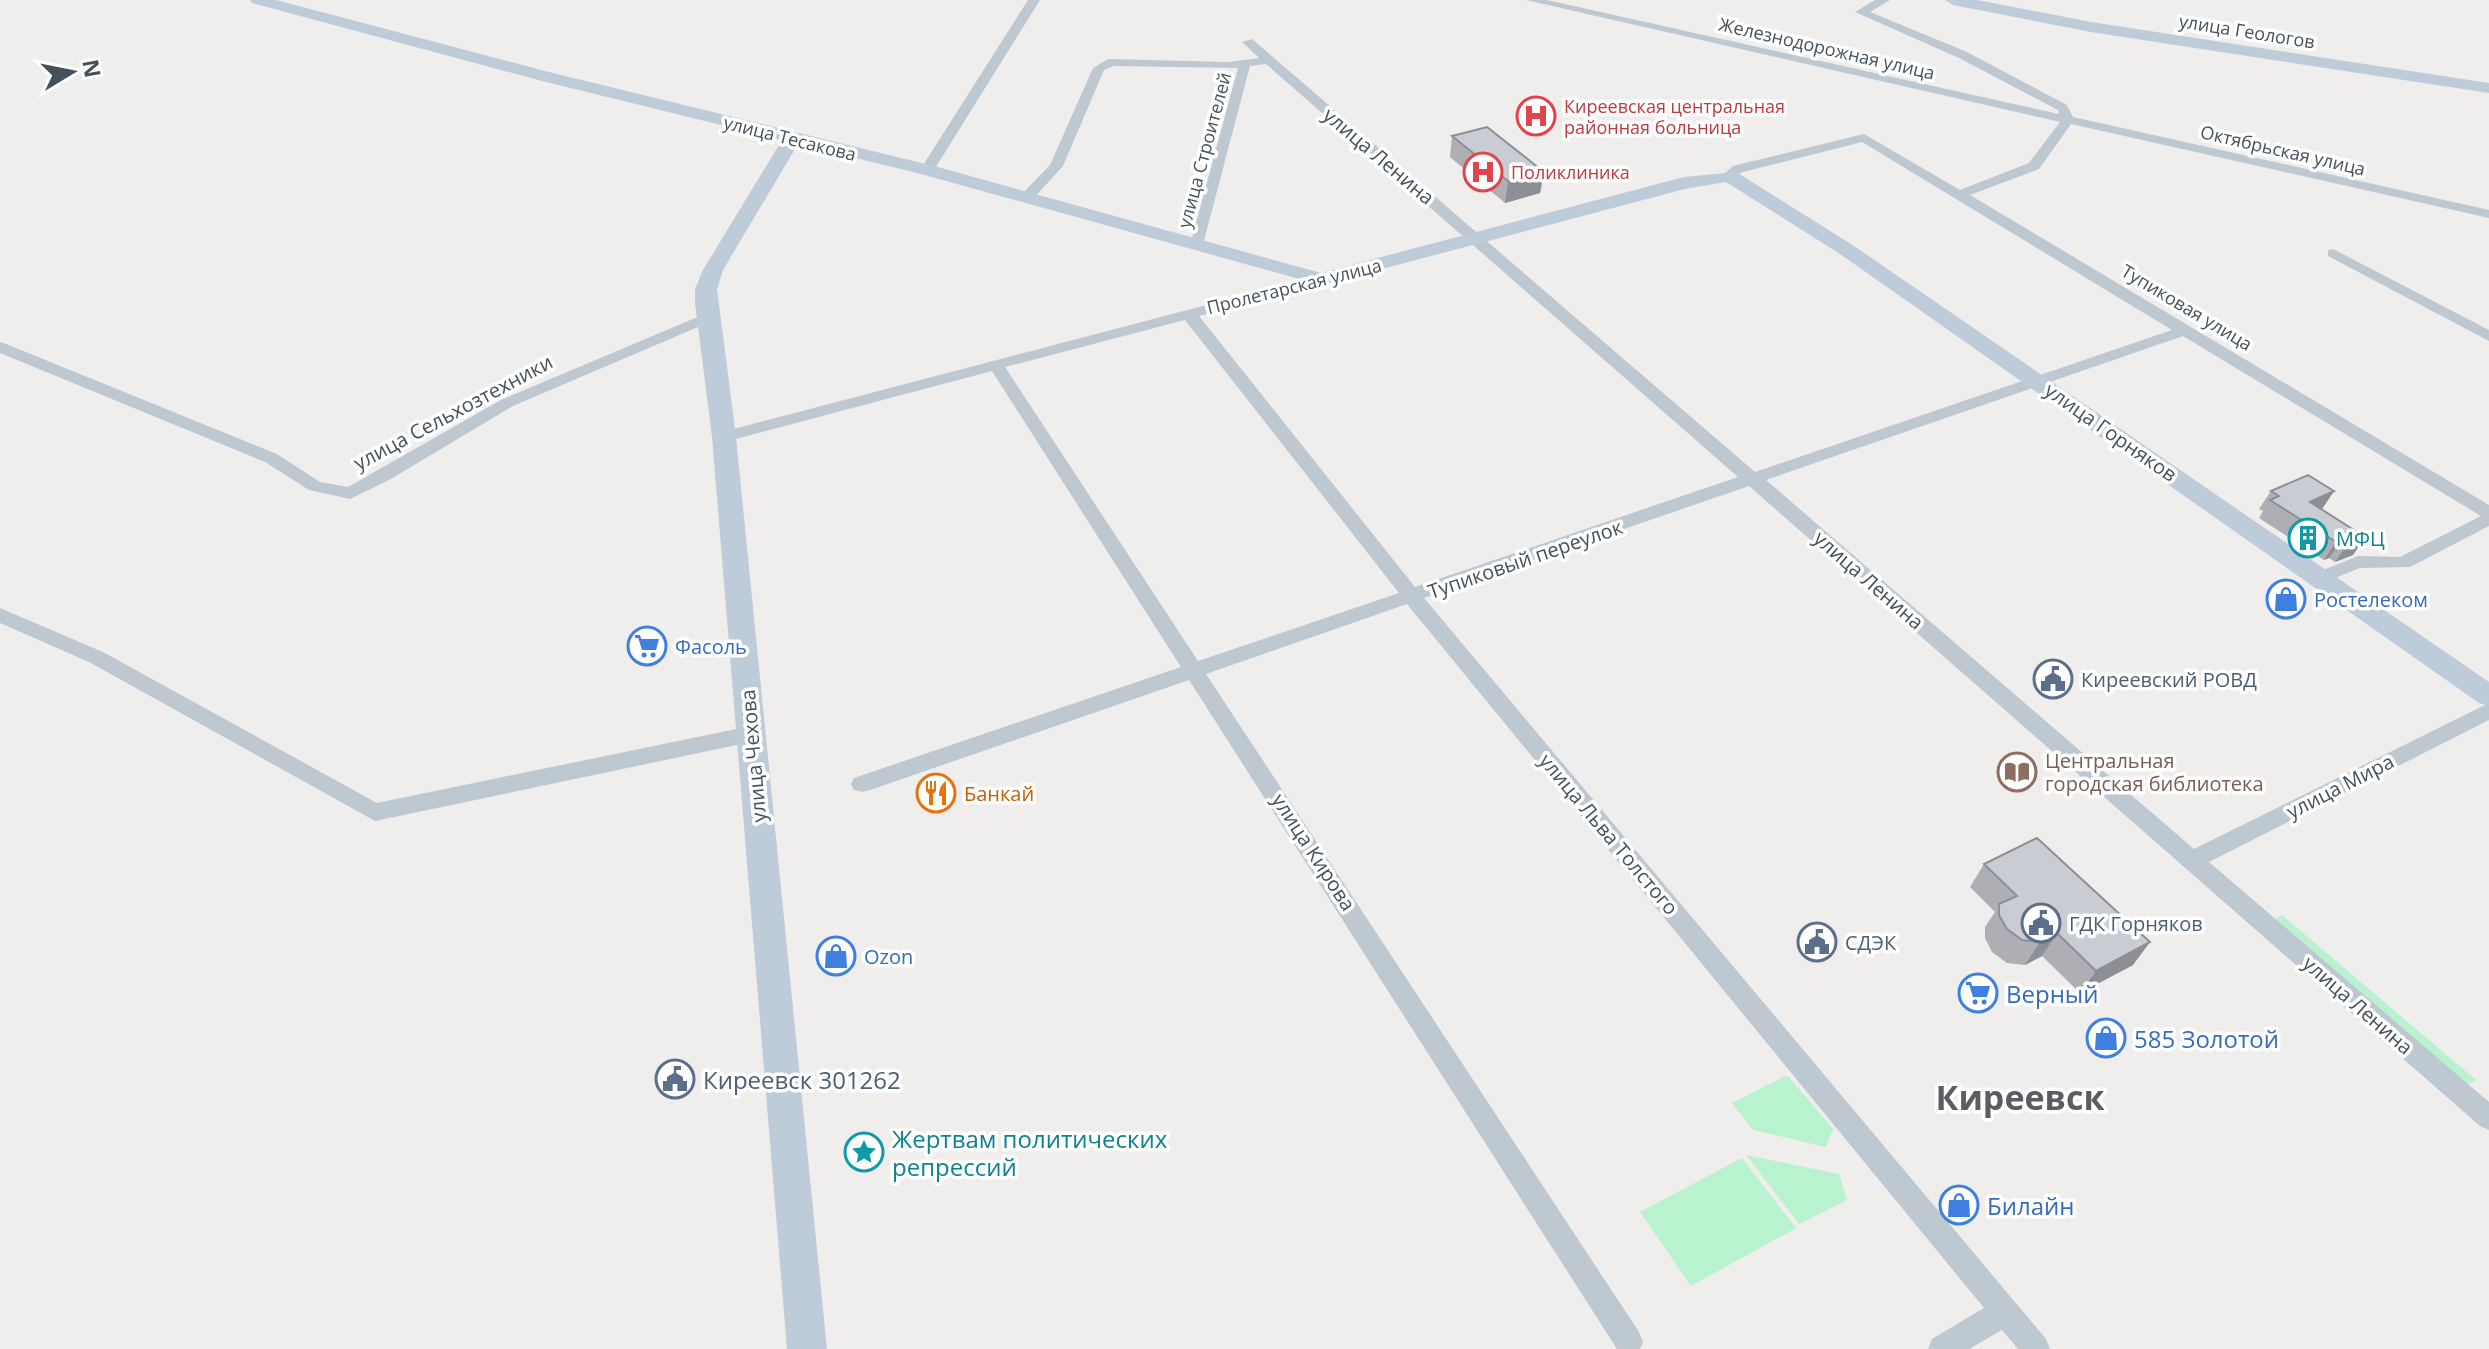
<svg xmlns="http://www.w3.org/2000/svg" width="2489" height="1349" font-family="'Open Sans',sans-serif">
	<style>
		.green { fill: #b8f2ce }
		.lines { fill: none; stroke-linecap: round; stroke-linejoin: round }
		.street { fill: #bdc8d1; fill-rule: evenodd }
		.secondary { fill: #becbd8; fill-rule: evenodd }
		.wall { fill: #adafb5 }
		.shaded-wall { fill: #8d8f94 }
		.building { fill: #c9ccd3; stroke: #8d8f94; stroke-width: 2 }
		.labels { text-anchor: middle; dominant-baseline: central; stroke-width: 7; stroke-linejoin: round; paint-order: stroke }
		.far-street-label { font-size: 18px; fill: #44515c; stroke: #fff }
		.far-health-label { font-size: 18px; fill: #be3a42; stroke: #fff; text-anchor: start }
		.street-label { font-size: 20px; fill: #44515c; stroke: #fff }
		.culture-label { font-size: 20px; fill: #0d838f; stroke: #fff; text-anchor: start }
		.shop-label { font-size: 20px; fill: #366cbe; stroke: #fff; text-anchor: start }
		.service-label { font-size: 20px; fill: #4e5e75; stroke: #fff; text-anchor: start }
		.education-label { font-size: 20px; fill: #785e54; stroke: #fff; text-anchor: start }
		.food-label { font-size: 20px; fill: #c56008; stroke: #fff; text-anchor: start }
		.near-shop-label { font-size: 24px; fill: #366cbe; stroke: #fff; text-anchor: start }
		.near-service-label { font-size: 24px; fill: #4e5e75; stroke: #fff; text-anchor: start }
		.near-culture-label { font-size: 24px; fill: #0d838f; stroke: #fff; text-anchor: start }
		.near-district-label { font-size: 34px; font-weight: bold; fill: #5a5e63; stroke: #fff }
	</style>
	<rect width="100%" height="100%" fill="#f0eded"/>
	<path class="green" d="M2282,915L2476,1080L2464,1087L2272,921Z
		M1787,1075L1833,1129L1826,1147L1753,1130L1732,1103Z
		M1746,1155L1839,1174L1847,1200L1799,1224Z
		M1742,1158L1796,1228L1691,1286L1640,1212Z"/>
	<g class="lines">
		<path class="street" d="M1028,0H1040L934,170L922,173L920,170Z
			M1526,0H1547L2059,114L2058,110L1959,58L1855,12L1875,0H1890L1870,12L1967,52L2067,105L2073,117L2489,210V218L2071,124L2039,169L1970,195L2489,505V526L2410,567L2360,568L2320,584L2311,578L2313,574L2358,556L2400,557L2481,516L2183,336L1766,480L2194,849L2489,703V720L2209,862L2489,1102V1130L2480,1126L1749,486L1424,598L2046,1339L2050,1349H2018L2002,1330L1969,1349H1928L1932,1339L1984,1308L1407,604L1206,674L1639,1332L1643,1342L1640,1349H1617L1189,680L870,790L862,792L854,790L851,784L854,778L1181,667L992,371L724,442L716,437L718,433L1321,275L1328,279L1326,282L1199,316L1415,587L1738,477L1266,64L1250,66L1202,248L1197,249L1190,245L1238,68L1114,66L1104,70L1063,166L1032,200H1022V194L1050,165L1093,68L1108,59L1229,62L1259,58L1242,42L1252,39L1755,472L2172,330L1862,142L1743,172L1729,180L1722,176L1733,166L1864,134L1960,190L2029,163L2060,122ZM1185,320L1399,593L1198,661L1005,367Z
			M2333,249L2489,330V341L2328,256V250Z
			M707,313L712,315V321L513,406L389,480L350,499L309,490L265,462L0,353V342L6,344L277,454L320,482L348,487L501,400Z
			M0,608L103,652L377,803L751,726L758,729L761,734L758,739L751,742L375,821L89,662L0,623Z"/>
		<path class="secondary" d="M250,0H276L553,73L934,166L1321,273L1684,177L1736,172L1854,246L2489,682V706L2479,703L1840,254L1726,182L1685,189L1321,285L921,174L798,144L723,270L717,289L736,437L827,1349H787L712,437L695,303V289L703,270L782,140L542,81L252,3Z
			M1945,0H1977L2091,22L2489,83V93L2091,32L1953,5Z"/>
	</g>
	<path class="wall" d="M1452,136L1544,172L1540,193L1505,203L1450,157Z
		M2271,491H2334L2322,509L2365,537L2353,555L2335,562L2329,558L2324,560L2259,518L2263,511L2259,509Z
		M1984,864L2133,965L2080,993L2042,956L2025,965L2007,963L1992,952L1985,938V927L1995,912L1970,887Z"/>
	<path class="shaded-wall" d="M1544,172L1540,193L1505,203L1508,181Z
		M2334,491L2322,509L2298,520L2310,502Z
		M2365,537L2353,555L2335,562L2348,544Z
		M2342,540L2329,558L2324,560L2336,542Z
		M2057,933L2042,956L2025,965L2040,942Z
		M2150,942L2133,965L2080,993L2096,971Z"/>
	<path class="building" d="M1487,127L1544,172L1508,181L1452,136Z
		M2308,475L2334,491L2310,502L2365,537L2348,544L2342,540L2336,542L2270,500L2279,496L2271,491Z
		M2037,838L2150,942L2096,971L2057,933L2040,942L2022,940L2007,929L1999,915V904L2017,896L1984,864Z"/>
	<defs>
		<symbol id="hospital-ring" viewBox="-11 -11 22 22"><circle r="9.5" fill="#fff" stroke="#e0444e" stroke-width="1.5"/><path d="M-5-5h3v3.5h4V-5h3V5h-3V1.5h-4V5h-3Z" fill="#e0444e"/></symbol>
		<symbol id="building-ring" viewBox="-11 -11 22 22"><circle r="9.5" fill="#fff" stroke="#0f9aa8" stroke-width="1.5"/><path d="M-4-6H4V6H1V3H-1V6H-4ZM-2.5-4.3h1.7v1.8h-1.7ZM.8-4.3h1.7v1.8H.8ZM-2.5-1h1.7V.8h-1.7ZM.8-1h1.7V.8H.8Z" fill="#0f9aa8"/></symbol>
		<symbol id="shop-ring" viewBox="-11 -11 22 22"><circle r="9.5" fill="#fff" stroke="#3f7fe0" stroke-width="1.5"/><path d="M-5-2.5h2.3a2.7 3.5 0 0 1 5.4 0H5L5.5 6h-11ZM-1.5-2.5h3a1.5 2.3 0 0 0-3 0Z" fill="#3f7fe0"/></symbol>
		<symbol id="supermarket-ring" viewBox="-11 -11 22 22"><circle r="9.5" fill="#fff" stroke="#3f7fe0" stroke-width="1.5"/><path d="M-6-5.5h2.5l.6 2H6L4.5 2H-2.5L-4.4-4H-6ZM-1.5 3.2a1.3 1.3 0 1 0 .1 0ZM3 3.2a1.3 1.3 0 1 0 .1 0Z" fill="#3f7fe0"/></symbol>
		<symbol id="civic-ring" viewBox="-11 -11 22 22"><circle r="9.5" fill="#fff" stroke="#5c6f8a" stroke-width="1.5"/><path d="M-.6-6.5H3V-4.5H.6V-3L4-1V1h2V6H-6V1h2V-1L-.6-3ZM-1.2 2.5V6h2.4V2.5Z" fill="#5c6f8a"/></symbol>
		<symbol id="library-ring" viewBox="-11 -11 22 22"><circle r="9.5" fill="#fff" stroke="#8d6e63" stroke-width="1.5"/><path d="M-6-4Q-3-5.5-.7-3.5V5Q-3 3-6 4ZM6-4Q3-5.5 .7-3.5V5Q3 3 6 4Z" fill="#8d6e63"/></symbol>
		<symbol id="restaurant-ring" viewBox="-11 -11 22 22"><circle r="9.5" fill="#fff" stroke="#e8710a" stroke-width="1.5"/><path d="M-5-6h1v4h1v-4h1v4h1v-4h1v5L-1.5 .5V6h-2V.5L-5-1ZM5-6V6H3V1.5H1.5Q1.5-4 5-6Z" fill="#e8710a"/></symbol>
		<symbol id="sight-ring" viewBox="-11 -11 22 22"><circle r="9.5" fill="#fff" stroke="#0f9aa8" stroke-width="1.5"/><path d="M0-6L1.8-2.2L6-1.7L2.9 1.2L3.7 5.4L0 3.3L-3.7 5.4L-2.9 1.2L-6-1.7L-1.8-2.2Z" fill="#0f9aa8"/></symbol>
	</defs>
	<g fill-rule="evenodd">
		<use href="#hospital-ring" x="1514" y="94" width="44" height="44"/>
		<use href="#hospital-ring" x="1461" y="150" width="44" height="44"/>
		<use href="#building-ring" x="2286" y="516" width="44" height="44"/>
		<use href="#shop-ring" x="2264" y="577" width="44" height="44"/>
		<use href="#supermarket-ring" x="625" y="624" width="44" height="44"/>
		<use href="#civic-ring" x="2031" y="657" width="44" height="44"/>
		<use href="#library-ring" x="1995" y="750" width="44" height="44"/>
		<use href="#restaurant-ring" x="914" y="771" width="44" height="44"/>
		<use href="#civic-ring" x="2019" y="901" width="44" height="44"/>
		<use href="#civic-ring" x="1795" y="920" width="44" height="44"/>
		<use href="#shop-ring" x="814" y="934" width="44" height="44"/>
		<use href="#supermarket-ring" x="1956" y="971" width="44" height="44"/>
		<use href="#shop-ring" x="2084" y="1016" width="44" height="44"/>
		<use href="#civic-ring" x="653" y="1057" width="44" height="44"/>
		<use href="#sight-ring" x="842" y="1130" width="44" height="44"/>
		<use href="#shop-ring" x="1937" y="1183" width="44" height="44"/>
	</g>
	<g class="labels">
		<g class="far-street-label">
			<text transform="translate(2247 31) rotate(9)">улица Геологов</text>
			<text transform="translate(1827 48) rotate(13)">Железнодорожная улица</text>
			<text transform="translate(790 138) rotate(14)">улица Тесакова</text>
			<text transform="translate(1204 150) rotate(-75)">улица Строителей</text>
			<text transform="translate(2283 150) rotate(13)">Октябрьская улица</text>
			<text transform="translate(1294 286) rotate(-14)">Пролетарская улица</text>
			<text transform="translate(2187 307) rotate(31)">Тупиковая улица</text>
		</g>
		<g class="far-health-label">
			<text x="1564" y="106">Киреевская центральная<tspan x="1564" dy="21">районная больница</tspan></text>
			<text x="1511" y="172">Поликлиника</text>
		</g>
		<g class="street-label">
			<text transform="translate(1379 156) rotate(40)">улица Ленина</text>
			<text transform="translate(453 412) rotate(-28)">улица Сельхозтехники</text>
			<text transform="translate(2111 432) rotate(35)">улица Горняков</text>
			<text transform="translate(1525 559) rotate(-19)">Тупиковый переулок</text>
			<text transform="translate(1869 580) rotate(41)">улица Ленина</text>
			<text transform="translate(753 756) rotate(-95)">улица Чехова</text>
			<text transform="translate(2340 786) rotate(-27)">улица Мира</text>
			<text transform="translate(1609 834) rotate(50)">улица Льва Толстого</text>
			<text transform="translate(1314 852) rotate(57)">улица Кирова</text>
			<text transform="translate(2358 1005) rotate(41)">улица Ленина</text>
		</g>
		<g class="culture-label">
			<text x="2336" y="538">МФЦ</text>
		</g>
		<g class="shop-label">
			<text x="2314" y="599">Ростелеком</text>
			<text x="675" y="646">Фасоль</text>
			<text x="864" y="956">Ozon</text>
		</g>
		<g class="service-label">
			<text x="2081" y="679">Киреевский РОВД</text>
			<text x="2069" y="923">ГДК Горняков</text>
			<text x="1845" y="942">СДЭК</text>
		</g>
		<g class="education-label">
			<text x="2045" y="760">Центральная<tspan x="2045" dy="23">городская библиотека</tspan></text>
		</g>
		<g class="food-label">
			<text x="964" y="793">Банкай</text>
		</g>
		<g class="near-shop-label">
			<text x="2006" y="993">Верный</text>
			<text x="2134" y="1038">585 Золотой</text>
			<text x="1987" y="1205">Билайн</text>
		</g>
		<g class="near-service-label">
			<text x="703" y="1079">Киреевск 301262</text>
		</g>
		<g class="near-culture-label">
			<text x="892" y="1138">Жертвам политических<tspan x="892" dy="28">репрессий</tspan></text>
		</g>
		<g class="near-district-label">
			<text x="2020" y="1097">Киреевск</text>
		</g>
	</g>
	<g transform="translate(72 72) rotate(80)" stroke="#ffffff" stroke-width="6" paint-order="stroke">
	<path d="M0-6L14 30L0 20L-14 30Z" fill="#44515c"/>
	<text y="-12" font-size="22" font-weight="bold" text-anchor="middle" fill="#44515c">N</text>
	</g>
</svg>
